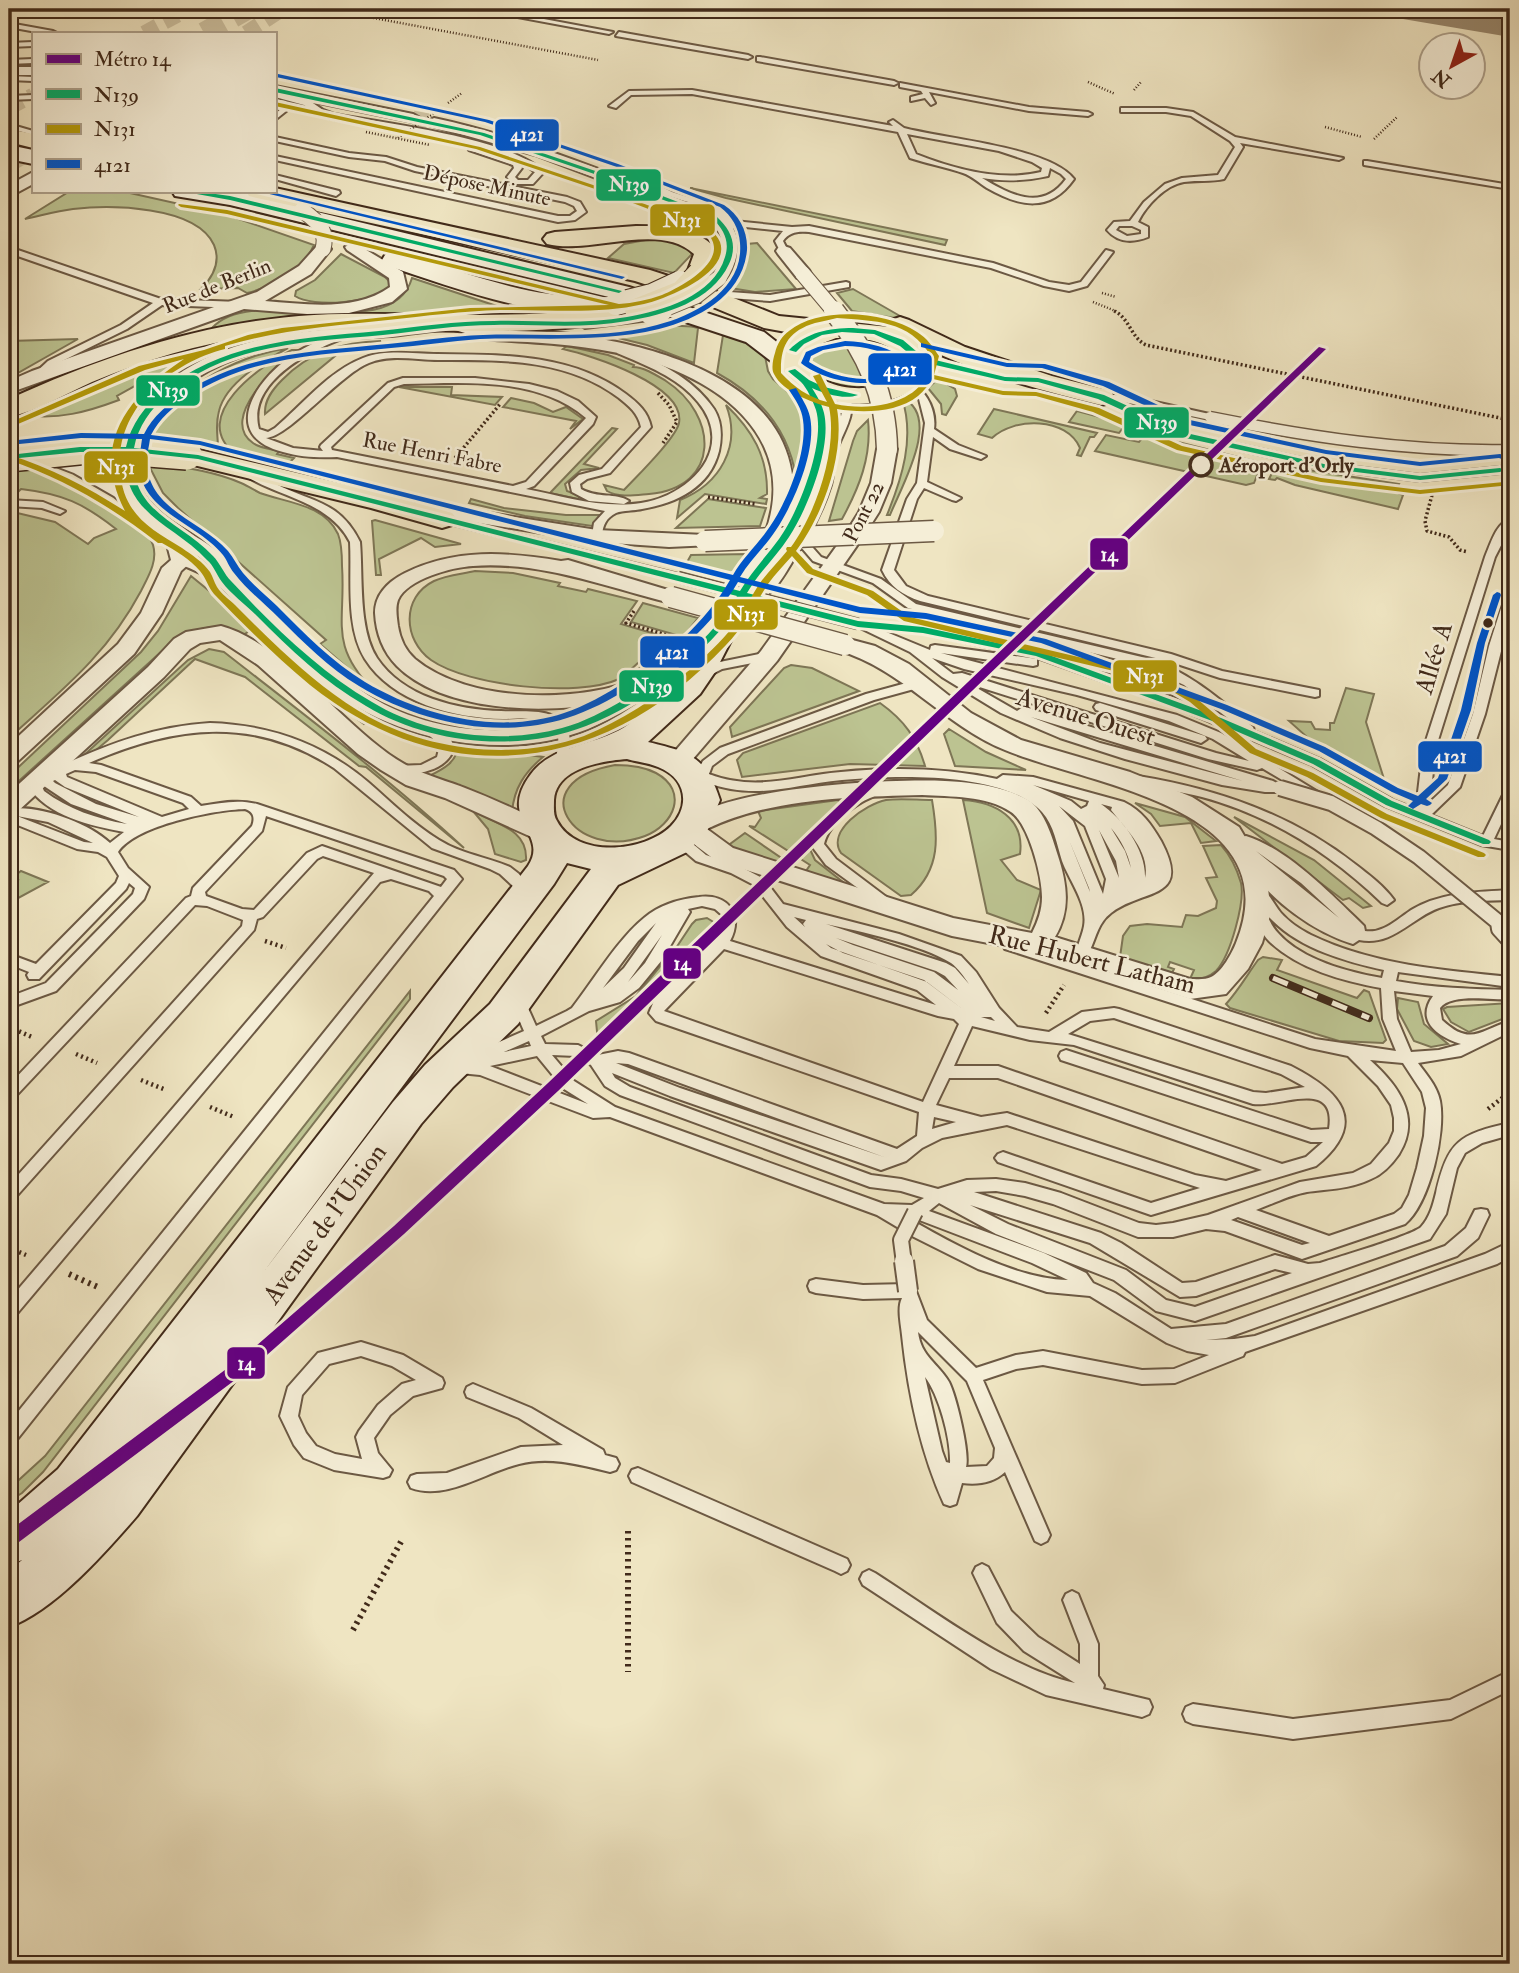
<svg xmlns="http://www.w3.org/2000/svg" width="1519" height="1973" font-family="'IM FELL Double Pica',serif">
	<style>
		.green { fill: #bcc391; stroke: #7e7656; stroke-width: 2 }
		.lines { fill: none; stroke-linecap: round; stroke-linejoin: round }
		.taxiway { fill: #98886e; fill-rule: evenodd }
		.street-tunnel { stroke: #ccc0a0; stroke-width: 15; stroke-dasharray: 15 8; stroke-linecap: butt }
		.highway-tunnel { stroke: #ccc0a0; stroke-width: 22; stroke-dasharray: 22 11; stroke-linecap: butt }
		.lane-casing { stroke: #6c5944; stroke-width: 4 }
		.street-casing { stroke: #6c5944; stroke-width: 4 }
		.secondary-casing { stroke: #412a1a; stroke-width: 4 }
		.primary-casing { stroke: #412a1a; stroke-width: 4 }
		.path-far3 { stroke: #412a1a; stroke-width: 2.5; stroke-dasharray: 1 2; stroke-linecap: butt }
		.path-far2 { stroke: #412a1a; stroke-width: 3.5; stroke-dasharray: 2 2.5; stroke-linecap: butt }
		.path-far1 { stroke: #412a1a; stroke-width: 4.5; stroke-dasharray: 2 3.5; stroke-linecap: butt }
		.path { stroke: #412a1a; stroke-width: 6; stroke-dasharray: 2.5 4.5; stroke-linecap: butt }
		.lane { fill: #f5eed7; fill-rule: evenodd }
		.street { fill: #f5eed7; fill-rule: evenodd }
		.secondary { fill: #f5eed7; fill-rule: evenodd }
		.primary { fill: #efe5c2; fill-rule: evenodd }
		.rail-casing { stroke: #412a1a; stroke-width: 8 }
		.rail { stroke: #f5eed7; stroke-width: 5; stroke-dasharray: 16; stroke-linecap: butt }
		.lane-bridge-far2-casing { stroke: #6c5944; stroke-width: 13; stroke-linecap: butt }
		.lane-bridge-far1-casing { stroke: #6c5944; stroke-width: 18; stroke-linecap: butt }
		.lane-bridge-casing { stroke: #6c5944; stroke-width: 22; stroke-linecap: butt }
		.street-bridge-far1-casing { stroke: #6c5944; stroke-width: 17; stroke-linecap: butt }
		.street-bridge-casing { stroke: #6c5944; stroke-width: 23; stroke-linecap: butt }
		.secondary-bridge-casing { stroke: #412a1a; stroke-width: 24; stroke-linecap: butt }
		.primary-bridge-far1-casing { stroke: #412a1a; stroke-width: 24; stroke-linecap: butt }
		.primary-bridge-casing { stroke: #412a1a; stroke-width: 32; stroke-linecap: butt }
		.path-bridge { stroke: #412a1a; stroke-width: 2.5; stroke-dasharray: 1 2; stroke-linecap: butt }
		.lane-bridge-far2 { stroke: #f5eed7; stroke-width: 10 }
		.lane-bridge-far1 { stroke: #f5eed7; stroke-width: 14 }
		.lane-bridge { stroke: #f5eed7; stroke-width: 18 }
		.street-bridge-far1 { stroke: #f5eed7; stroke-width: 15 }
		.street-bridge { stroke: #f5eed7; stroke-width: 20 }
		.secondary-bridge { stroke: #f5eed7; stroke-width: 22 }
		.primary-bridge-far1 { stroke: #efe5c2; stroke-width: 22 }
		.primary-bridge { stroke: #efe5c2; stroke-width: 29 }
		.bus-1-casing { stroke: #f5eed7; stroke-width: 6 }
		.bus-2-casing { stroke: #f5eed7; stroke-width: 6 }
		.bus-3-casing { stroke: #f5eed7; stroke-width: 6 }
		.bus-1 { fill: #00ab66; fill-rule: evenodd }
		.bus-2 { fill: #b3990a; fill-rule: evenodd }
		.bus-3 { fill: #0055c8; fill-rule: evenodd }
		.metro-1-casing { stroke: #f5eed7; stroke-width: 6 }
		.metro-1 { fill: #640082; fill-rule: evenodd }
		.stop-dot { fill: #f5eed7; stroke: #412a1a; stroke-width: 3.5 }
		.bus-dot { fill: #412a1a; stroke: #f5eed7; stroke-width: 2.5 }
		.labels { text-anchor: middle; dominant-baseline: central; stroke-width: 5; stroke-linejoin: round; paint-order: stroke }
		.far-street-label { font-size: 21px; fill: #412a1a; stroke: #f5eed7 }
		.far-stop-label { font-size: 21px; font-weight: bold; fill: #412a1a; stroke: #f5eed7; text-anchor: start }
		.street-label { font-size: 26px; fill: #412a1a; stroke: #f5eed7 }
		.line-badge { stroke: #f5eed7; stroke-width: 2.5 }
		.badge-label { font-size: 19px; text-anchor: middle; font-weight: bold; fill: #fff }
	</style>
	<rect width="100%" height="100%" fill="#efe5c2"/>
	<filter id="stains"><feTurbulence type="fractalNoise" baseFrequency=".00286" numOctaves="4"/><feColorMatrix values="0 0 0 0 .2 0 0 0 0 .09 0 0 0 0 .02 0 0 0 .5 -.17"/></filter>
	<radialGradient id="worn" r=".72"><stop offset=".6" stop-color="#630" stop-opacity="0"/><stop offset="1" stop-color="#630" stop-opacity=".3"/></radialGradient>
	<path class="green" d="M690,188L947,240L945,245L726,198Z
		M70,191H121L197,208L201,206L314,245C303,270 272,287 247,293L238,288L201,289C213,277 221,262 214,245C196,205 109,205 73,209C56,211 40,216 25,219Z
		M651,239C666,240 683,240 692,254L674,273L608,258L624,244Z
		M380,243L604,298C526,303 450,271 377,246Z
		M757,243L796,289L755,292L724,287C740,274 746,264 747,244Z
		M341,254L385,277L389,281V288C372,303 313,308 295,296L296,291L315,280Z
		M412,278L524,315L473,314L472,318L272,320L212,328C254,281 392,348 412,278Z
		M853,289L907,320L852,311L837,293Z
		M664,323C676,328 686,324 698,328L694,363L647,345L614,337V334Z
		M306,332L204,363L200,361L151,385L144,381L117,396L119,400C87,412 58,420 24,415C55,401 85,385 117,372C178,348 241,337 306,332Z
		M723,335L752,344L765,356L768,371L773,379L802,404L806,422L801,478H796C789,430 759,396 717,373Z
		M846,336L866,348L907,361L898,376L888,382L854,389L827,385L801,365C800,341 828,339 846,336Z
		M78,339L9,378V341Z
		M381,341L340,352L265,414C264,400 273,389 282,380C309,352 342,342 381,341Z
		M567,346L608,355L634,365L633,367C644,367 656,375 666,381C718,415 722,487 649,494C636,495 619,498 607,491L604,485L624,490C636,477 676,438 679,423C686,385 590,355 563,349Z
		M288,348C264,361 226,382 219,411C216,422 217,433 218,445L228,449L151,439L153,429L158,426L156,424C186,383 238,356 288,348Z
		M292,350H297C278,363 218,419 253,443C259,448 272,449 279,451L277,454L294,458L288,464C273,462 246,463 235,454C188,416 261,365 292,350Z
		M938,379L955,389L957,396L946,415L942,414L941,404L928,388Z
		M399,387H452L451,395L502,397L495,405Z
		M511,398L534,403L553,412L566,407L583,419L570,429L576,421L503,407Z
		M902,398C943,416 901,487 890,515H887C902,478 915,438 902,398Z
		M726,405C752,430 768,456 767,494L760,498L767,499L766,504L705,494L677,518L680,500C720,484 742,446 726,405Z
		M994,409L1097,433L1094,437H1090L1081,456L1077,455L1080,448C1067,417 1014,417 992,438L978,434Z
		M1077,411L1126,424L1119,433L1069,422Z
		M868,420C872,456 859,488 842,519L829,521L853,441L857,431Z
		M612,428L617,429L584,464L599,468L581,470L565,484L567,491L580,496L578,499L550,493Z
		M1148,431L1166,439L1262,463L1254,483L1246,485L1095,451L1106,435L1139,442Z
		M147,462C179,467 211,470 241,483C248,486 254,490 260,493C287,503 324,504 338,534C342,544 342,556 342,566C346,622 328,644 373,690L320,644L326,640L178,508L163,493Z
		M35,464C63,476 144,516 153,545C158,561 148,577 141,591C107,655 62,690 9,738V511L55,522L88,544L94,538L116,529C83,503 63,494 21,489L17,493H9V468Z
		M1276,465L1399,484L1395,492L1403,495L1398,509L1295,485L1277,478L1275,480L1269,479Z
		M471,499L504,508L566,515H600L592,526L525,516L469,503Z
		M708,499L766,508L760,526L676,528Z
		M375,520L461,544L435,547L421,538L379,559L381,575H376L372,521Z
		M747,554L732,576L686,564L691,555Z
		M475,571L513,573L560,583L558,586L586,592L588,589L637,601L621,624L679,641L652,665L630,676L643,665L639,662C633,667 624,677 619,679C578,698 468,686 431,660C403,640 401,597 434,581C446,575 462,574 475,571Z
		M191,576L247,622L251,630L243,635C221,619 196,629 174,640L9,790V776L141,652L158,631Z
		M643,603L698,618L683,637L631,622Z
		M209,649L224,652C306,716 388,778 464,848L366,767L359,766L245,677L195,659L108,740L95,751L83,756L188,660Z
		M791,665L812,668L859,691L732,737L730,727L784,668Z
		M307,668L338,695L376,716L364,724L297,674Z
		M1346,688L1374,694L1366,722L1384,779L1326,754L1289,721L1311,722L1315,729L1330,730V723H1334Z
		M880,703C904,720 917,738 925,766L850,764L742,777L737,760L743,753Z
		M949,729L986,752L1026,770L955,766L944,734Z
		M459,742L518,746L515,753L543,757C525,772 514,788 512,812L427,777C444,769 458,762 459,742Z
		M615,765C629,765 643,766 656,773C689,791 674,825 645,836C574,863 519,782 615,765Z
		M838,800L840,802L813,828L808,845L815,860L843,882L839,885L804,874L810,865L749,826L755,827L761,818L758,811Z
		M932,800C938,836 941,869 911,895L901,896L841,853C826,831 866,804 886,800C900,798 917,800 932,800Z
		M963,800C995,802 1025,818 1020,854L1001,860L1017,880L1041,890L1029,928L987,913Z
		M1135,803L1185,817L1216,841L1201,843L1191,823L1160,826L1151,814Z
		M473,811C496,824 528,829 526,860L521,862L495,854L488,829Z
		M1234,817L1314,860L1371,906L1363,908L1349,898L1343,900Z
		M745,833L793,866L792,869L726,847Z
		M1221,845C1230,855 1237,869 1241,883C1245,901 1231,955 1216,971C1209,977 1200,980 1190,979L1194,970L1170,962L1168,967L1174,969L1172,973L1120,957L1123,936L1130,926L1147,924L1182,927L1186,915L1198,916L1216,908L1217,901L1206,878L1217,877L1203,846Z
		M21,871L48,882L9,903V888L18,880L13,877Z
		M707,918L715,923L714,931L639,1013L603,1035L598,1042L596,1021L636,996L666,959L668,960L692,924L696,920Z
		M1263,957L1282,960L1277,970L1357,998L1364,990L1369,992L1386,1040L1383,1043L1339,1041L1230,1008L1226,1004C1238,991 1247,975 1258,960Z
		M410,991V999L43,1472L22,1493L9,1501V1489L45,1456Z
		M1398,998L1418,1002L1424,1024L1448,1044L1431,1047L1414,1041L1397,1009Z
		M1510,1003V1016L1469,1032L1451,1022L1443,1009L1447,1007Z"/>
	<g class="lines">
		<path class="taxiway" d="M1396,9H1510V37L1403,19Z"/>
		<path class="street-tunnel" d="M144,33L189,9
			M246,33L283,9
			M9,108L33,95
			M413,118L434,122"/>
		<path class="highway-tunnel" d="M204,33L247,9
			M9,161L33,147"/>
		<defs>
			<path id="lane" d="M475,9H490L613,32L609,34Z
				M9,23L53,31L57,33H42L9,27Z
				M619,32L748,55L752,57L748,59L616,36Z
				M33,42V46L9,47V43Z
				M760,57L894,81L898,83L894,85L757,61V57Z
				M33,59V63L9,64V60Z
				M9,76L33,77V81L9,80Z
				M900,83L1029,107L1088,112L1092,114L1088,116L1029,111L929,92L935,103L931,105L925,98L911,101V97L923,94L921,91L900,87Z
				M692,90L893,126L889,122L893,120L904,128C946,139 1049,147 1074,179C1050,213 1020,207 987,188C979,183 972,176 963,173C946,167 928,164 910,158L898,132L692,94L631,95L616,108L609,106L629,91ZM907,134L999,151L1032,162L1042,168L1041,172C1001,182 954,169 916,154ZM1050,168L1061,174L1066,179C1042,212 1011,195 982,178C1005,182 1025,181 1048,176Z
				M275,93L310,101L323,110L334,114C384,123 511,138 544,172L533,184H513L507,177L514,168L513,165L469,150L468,148L472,146L329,118L317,114L304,105L275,97ZM476,147C497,153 518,158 535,172L528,180H518L515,177L522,168L519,161Z
				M33,95V99L9,100V96Z
				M275,99L286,101L290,108L275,120V114L282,108L275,103Z
				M1124,108H1166L1193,112L1235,137L1343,158L1339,160L1240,143L1243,147L1224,179C1211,182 1198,180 1184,182C1165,185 1146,206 1138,222L1148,227V237C1133,243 1118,243 1107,230L1114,222L1130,221L1144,202L1165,184L1182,178L1218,175L1235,147L1230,141L1191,116L1166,112H1121V108ZM1119,226H1132L1141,230V234L1127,236L1116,230Z
				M9,124L33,131V135L9,128Z
				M275,137L349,153L386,157L417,167L567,197L580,202L586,212L575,220L558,222L275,160V156L558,216H570L577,211L574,206L565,202L415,171L385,161L349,157L275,141Z
				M1367,161L1510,185V189L1364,165V161Z
				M275,175L339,191L340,193L336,196L275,179Z
				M627,183H663L664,188L672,192L712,205L729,215L734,221L792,227L809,226L993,263L1049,282L1069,285L1081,282L1106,250L1113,252L1087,286L1069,291L1044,286L991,268L809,232C798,231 789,232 783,241L788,251L784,254L781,253L775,241L783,231L736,226L731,231L727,227L716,231L698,227L655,233V229L698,221L715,225L726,222C708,203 679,202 657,191L656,187H627Z
				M9,247L161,299L239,302L244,305L239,308L162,305L127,329L54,365L38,378L33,375L48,361L121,325L153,303L9,253Z
				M846,282L849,283V287L770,301L730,298L725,295L730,292L770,295Z
				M344,332L349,335L347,337C312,349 246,382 259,429L268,432L275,428C302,405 329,371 363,358C386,349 413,354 437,354C502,355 571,353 626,394C638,403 648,412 651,427L610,473L587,479L580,484L581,489C598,499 615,492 629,501L624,504L589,501L572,492L570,483L579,475L602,469L641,427C638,413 629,406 619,398C566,358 501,360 438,360C416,360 390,354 369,363C339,375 289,437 266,438L293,448L323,451L320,447L321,445L388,383L403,378H475L529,384L557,391L578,401L596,417L593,424L534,486L526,489C563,496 602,509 641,503C689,496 737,449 698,402C678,377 645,365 617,353V349L620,348C655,359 693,378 714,409C722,422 722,437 719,451C710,487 677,503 642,509C634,511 623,510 616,513C606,518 603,525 602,535L597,538L592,535L594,523L605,511L337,457C319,458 300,457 283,452C220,436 254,382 290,357C306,345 325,338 344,332ZM404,384C464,383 537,376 586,418L526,482L513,486L332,450L331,447L394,387Z
				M901,382C923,381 937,409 934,429L958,445L986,456L981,459L950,449L933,437L927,482L961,498L956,501L952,500L924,488L917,499L894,570L906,586L928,596L1171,654L1222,671L1319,690V696L1315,697L1220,678L1168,661L920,601C903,595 890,587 882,570L907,499L917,483L925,423L919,399L901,386Z
				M845,392L850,395C856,417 843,431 836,452C833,463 834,474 831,485C825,504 816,523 806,540L821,557L881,579L916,604L1146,658C1187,670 1221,700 1253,727L1254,731L1320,759L1393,800L1416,809L1423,750L1485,557C1491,543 1496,524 1510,518V528L1495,557L1435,750L1430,802L1448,785L1473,714L1489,646L1504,599L1510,596V616L1485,714L1460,787L1431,815L1483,836L1504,793L1510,789V805L1494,839L1510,842V850L1481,845L1385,806L1312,765L1170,705L1035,657L923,633L879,629L930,650L931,646L935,645L1037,659V665L1033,666L941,653L1177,715L1221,733L1331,800L1329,803H1321L1262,768L1257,770L1208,759L970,684L1017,711L1023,707L1027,708L1273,781L1286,788L1280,792H1265L1222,785L1125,759L1060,738L1001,713L942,677L910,652L852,624L858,621L923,627L1042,651L1178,699L1233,722L1184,685L1142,665L908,608L873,583L813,561L801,547C787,569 772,607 741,603V599L764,588L805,524L821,484L826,453L840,421L843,407L840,395ZM932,658L964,669L1077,695L1169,721L1213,739L1249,761L1216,753L962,673L953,674ZM1031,717L1243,781L1100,743Z
				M1101,394L1128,396L1214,415V419L1210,420L1119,401L1187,433L1324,463L1420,475L1510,466V472L1420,481L1324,469L1180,437L1098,399V395Z
				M248,470C260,474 271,482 282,487C318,503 341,504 360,542C363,576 358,629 377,658C403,697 457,710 501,711C519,712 538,709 554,716C575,725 572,752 563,768L559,769L553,765C558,753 563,734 551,725C539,715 518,719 503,719C454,718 393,703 365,659C345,627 352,578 350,542C329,501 280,498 244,475V471Z
				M9,500L43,502L65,511L60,514L42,508L9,506Z
				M442,516L682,575L684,577L678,580L438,521V517Z
				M181,559L197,563L231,580L225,583C208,579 194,568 177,564L176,562Z
				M769,652L775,656L773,659L722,669L701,680L695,676L715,663Z
				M921,679L925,680V686L874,700L728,754L712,766L709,774C757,792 793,776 841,772C893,767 946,768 997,779L1003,775L1033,777L1124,802C1142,811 1151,824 1161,841C1193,901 1143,888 1111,913C1098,923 1097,935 1090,950L1085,951L1078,946C1080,939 1083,932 1084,926C1088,904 1069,880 1062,861C1057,845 1054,825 1042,812C1004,771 894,775 842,780C790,785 757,801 705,782L703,785H695L693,782L695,778L689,773L691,770H698L703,761L720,748L866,694ZM1033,785L1089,801L1087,806L1081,809L1071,801ZM1101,804L1112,807L1111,810C1125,828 1151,852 1145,878C1146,850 1123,819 1101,804ZM1059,806L1085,826L1106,879L1103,894L1073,821ZM1111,828C1121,840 1128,853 1131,868L1125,851ZM1099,830L1116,861L1119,878ZM1069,840L1089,888L1090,892Z
				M1100,703L1205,736L1207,739L1201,743L1096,710L1094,707L1096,704Z
				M210,723C270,725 322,743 368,782C391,802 413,824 439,840C461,854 487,857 510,867L519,874L528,886L527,897L520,902L515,900L514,887L500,874L490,869L432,848L334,768C252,715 174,726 89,763L101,765L191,797L201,806C220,803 238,799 257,804L454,870L462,879L15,1442L9,1444V1423L434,896L429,891L391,879L380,882L15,1316L9,1318V1300L374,873L323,856L317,859L263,917L257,919L254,930L14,1199L9,1201V1185L242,926L243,920L207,906L195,905L14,1098L9,1100V1085L186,898L191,896L193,888L252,826C255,818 254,812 245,809C214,810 136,825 118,852L128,868L149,887L144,899L56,991L9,1008V997L46,983L133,894L135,888L129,883L126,889L39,979H29L27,975L29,972L9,964V954L36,964L116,883L119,876L107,857L98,852L77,849L15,824H9V809C38,804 89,823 110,843L124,832C91,826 47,816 28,786L35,775L40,774L43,768L52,769L53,762H61L63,765C110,743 158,726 210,723ZM75,770L96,772L183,803L189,809L162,817L67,777L66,774ZM55,780L65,787L139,817L96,804L55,783L53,781ZM41,784L71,804L127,824C97,819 68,809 44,791ZM17,816L48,822L93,843L84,842ZM266,816L444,876L447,879L441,887L322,846L307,853L254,910L242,909L206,896L205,892L262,831Z
				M428,725C482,743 438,782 396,772L394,769L396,766L421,765L437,757L440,745L422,729Z
				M1138,776C1217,789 1291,814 1355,864C1368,874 1384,886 1394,900L1387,905L1382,903C1331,854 1272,816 1202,797C1180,791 1156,789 1134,783L1132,780L1134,777Z
				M876,787L880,788L882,791C877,796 869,798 862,802C845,812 829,825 824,844L836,859L889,899L891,902L884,907L826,865L811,845C818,815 848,795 876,787Z
				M683,834L688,835L693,844L706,855L741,867L764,879L783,904L899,934L961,956L976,972L999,1008L1017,1027L1049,1032L1082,1012L1114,1008L1119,1009L1291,1066C1340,1091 1370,1122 1316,1166L1151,1215L998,1162L995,1158L998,1154L1003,1152L1151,1203L1200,1188L1007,1125L942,1138L922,1148L906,1161L881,1170L670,1096L612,1073L615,1078L630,1087L871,1175L901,1179L938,1189L967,1180L996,1179L1025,1183L1061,1193L1139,1223L1156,1225L1173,1223L1208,1215L1300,1182L1353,1173L1371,1164L1389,1143L1394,1131V1118L1391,1105L1378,1086L1348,1056L1310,1048L1005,949L1003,945L1010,940L1315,1039L1396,1051L1383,1019L1381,988C1343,981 1298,969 1269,941C1262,934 1257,922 1252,913L1259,908L1264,910C1268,917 1272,927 1278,933C1302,960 1348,972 1382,978L1384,970C1347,962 1301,949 1273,921C1265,914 1259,903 1253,894L1260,889C1270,893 1274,905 1281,913C1288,921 1301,930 1311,935C1373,965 1443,970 1510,977V987L1398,972L1396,981C1433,988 1472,989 1510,990V1000C1491,1000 1452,993 1440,1008L1442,1020C1471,1047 1480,1030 1510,1021V1032L1461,1056L1418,1063C1426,1074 1437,1086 1440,1101C1446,1132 1430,1203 1405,1224L1302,1259L1225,1231L1206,1229L1173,1237H1138L1053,1204L1025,1196L996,1191L974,1192L1101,1233L1121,1243L1182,1283L1196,1282L1275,1255L1308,1264L1320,1263C1338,1257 1411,1236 1421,1227C1430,1217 1433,1205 1436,1193C1448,1141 1459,1134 1510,1123V1135L1482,1143L1465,1153L1457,1168L1446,1214L1430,1239L1195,1321L1156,1311L1114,1280L996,1234L939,1203L929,1211L1044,1253L1086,1273L1093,1283L1115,1293L1171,1329L1226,1324L1445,1246L1466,1228L1475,1210L1481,1209L1487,1210L1489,1215L1478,1238L1457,1256L1226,1338L1206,1340L1234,1339L1255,1336L1485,1254L1510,1242V1257L1497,1264L1245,1352L1243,1356L1175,1383L1142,1384L1043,1365L1016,1369L983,1380L1050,1535L1047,1541L1041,1544L1035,1541L1005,1472C993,1483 978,1485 962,1483L956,1504L950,1506L944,1504C920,1451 908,1392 902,1335C901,1324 897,1308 902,1298L863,1299L816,1293L810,1291L808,1286L810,1281L816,1279L863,1285L908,1284L914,1286L927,1320L976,1368L1016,1355L1043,1351L1142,1370L1174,1369L1209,1355L1187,1351L1167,1343L1090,1296L1047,1292L978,1269L914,1237L877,1215L610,1117L593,1118L480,1075L450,1072L448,1068L450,1064L465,1063L473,1059L474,1053L524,1031L511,1001L513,997H523L536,1026L567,1011L572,1008C593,981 618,939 644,918C659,905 679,899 699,897C728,893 744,915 730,941L936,1005L917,990L821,956L787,927L754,885L731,873L696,861L683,850L677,838ZM702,906L715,909L723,916V925L717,938L654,1001L649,1013L656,1021L919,1112L917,1136L897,1149L629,1053L618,1051L598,1055L578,1045L545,1044L541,1036L589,1011L620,1002L639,988L662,960L690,912L688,909ZM794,917L806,920L803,924L805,927ZM656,923L624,968L603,988L638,941ZM826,924C859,931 923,945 951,963C958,968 964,977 969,984L955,968L946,963ZM662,935L645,963L628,982ZM836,938L936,971L945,976L958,990L934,972L853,945ZM826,944L843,953L924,980L965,1011L927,982L831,948ZM724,949L938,1016L954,1019L959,1024L923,1102L664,1011ZM1394,991L1433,996C1415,1021 1438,1037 1461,1044L1439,1050L1411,1052L1397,1019ZM981,1017H991L995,1021ZM1114,1018L1281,1074L1305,1087L1266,1093L1253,1092L1068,1034L1090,1021ZM972,1026L1030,1040L1074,1045L1253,1104C1279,1108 1337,1077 1329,1129L1311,1130L1066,1050L1061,1052L1059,1056L1061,1060L1311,1142H1323L1306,1157L1282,1164L998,1066H954ZM529,1041L531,1046L504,1052ZM552,1055L576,1056L591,1065L605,1086L620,1095L870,1187L901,1191L924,1198L912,1205L884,1204L615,1107L574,1081ZM537,1056L564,1089L588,1104L490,1066ZM1370,1060L1403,1063L1422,1092L1426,1108L1424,1136L1417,1168L1409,1195L1402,1208L1394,1214L1329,1236L1256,1210C1272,1204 1290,1195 1307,1192C1329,1189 1351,1189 1371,1179C1383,1174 1392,1164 1399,1154C1422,1117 1398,1085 1370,1060ZM616,1063L628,1064L884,1157L680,1088ZM949,1078H998L1262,1170L1226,1181L1195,1175L1007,1113L981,1117L936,1105ZM934,1117L956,1122L932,1129ZM970,1205L1090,1243L1180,1297L1196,1296L1275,1269L1292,1273L1195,1307L1166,1300L1126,1270L1008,1224ZM1238,1217L1310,1243L1302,1245L1231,1220ZM908,1218H914L1032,1263L1068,1280C1015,1279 953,1244 908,1218ZM918,1332L967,1381L995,1448L994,1458L987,1466L966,1467C970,1453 956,1396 949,1382C938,1363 921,1357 918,1332ZM925,1377C939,1395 951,1439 950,1463L946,1462L942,1451Z
				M1246,836C1288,849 1332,895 1364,926L1365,931C1384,934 1398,918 1413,909C1442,892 1478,892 1510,890V900C1487,901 1461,900 1439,908C1411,918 1392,947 1359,940L1353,944C1313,932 1272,901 1248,867L1253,863L1237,848L1243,844L1240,840L1241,837ZM1256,851L1301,883L1339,918Z
				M361,1342L403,1355L442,1378L444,1383L442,1388L413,1396L390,1415L374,1438L378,1453L392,1470L389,1476L383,1478L334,1470L304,1458L294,1445L280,1416L288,1387L318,1353ZM361,1356L392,1366L416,1380L402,1384L378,1405L359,1431L356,1437L362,1459L335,1454L316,1446L306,1433L298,1416L302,1395L329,1364Z
				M473,1384L531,1408L603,1450L605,1455L616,1458L619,1464L616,1470L610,1472C581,1465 550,1456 519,1464C486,1472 446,1501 411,1488L408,1482L411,1476L417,1474L447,1473L521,1447L563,1445L519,1418L467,1397L465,1392L467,1387Z
				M638,1468L847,1559L850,1565L847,1571L841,1574L835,1571L632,1482L629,1476L632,1470Z
				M982,1564L988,1567L1011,1611L1038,1637L1080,1664V1644L1063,1600L1066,1594L1072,1591L1078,1594L1098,1644V1676L1104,1685L1103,1689L1149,1700L1152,1707L1149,1714L1142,1717L1046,1695L991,1669L863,1585L860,1579L863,1573L869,1570L875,1573C933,1610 1009,1669 1075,1683L1024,1651L997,1623L973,1573L976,1567Z
				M1510,1671V1690L1451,1719L1293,1739L1193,1724L1186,1721L1183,1714L1186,1707L1193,1704L1293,1719L1450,1700Z"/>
			<path id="street" d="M9,67H33V75H9Z
				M275,86L413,114L420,118L413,122L275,94Z
				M434,118C533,139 625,181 721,215C745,233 740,258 725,282L719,283L711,278C722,259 729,237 709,221L535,155L429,125L427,122Z
				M33,172V184L9,197V185Z
				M233,191H256L308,207L310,210L302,215L235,194Z
				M353,242L403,272L407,289L392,302L349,313L307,314L244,309L9,393V381L32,371L257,292L299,266L317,246L323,244L331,249L311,274L265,301C306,304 355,312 390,287L389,278L347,250L345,247Z
				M784,246L790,248L809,270L811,274L809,278H797L778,254L776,251L778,248Z
				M651,310L657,311L660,315L657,319L585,328L576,323L585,318Z
				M455,319C464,321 471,326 480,327C509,333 540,330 570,334C647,344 770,375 790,464C798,496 791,533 772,560H758L755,556C811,449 730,381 631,356C586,345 541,343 495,340C480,339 468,333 454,330C442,328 405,335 391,336C359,338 327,338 295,343C233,353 143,388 139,462C135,532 223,529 235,578C276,617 315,660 362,691C431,738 534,744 606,702C546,715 443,712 397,666C383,652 376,633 375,613C375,594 389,581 405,573C456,548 507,552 561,561L568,560L678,593L682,597L678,601L671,603C606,587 542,561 473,566C453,567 407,579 398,600C395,608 397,618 398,626C400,639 406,651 415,659C469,704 583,704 645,676C672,663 694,639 714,618H730L733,623C715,649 687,669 661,685C636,701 615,718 588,729C506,762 399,742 330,689C290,659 255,622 220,587C215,581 215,575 211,569C206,561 198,556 191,552V562L181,571L162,613L134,654L17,762L9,765V745L118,644L141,613L162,568L171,560L165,537L114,496L74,473L9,448V436L74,459L124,485C116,461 122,440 133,419C143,401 158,388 174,377C256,319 361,332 455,319Z
				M887,443L897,449L891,483L879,512L865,534L777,661L686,767L678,770L670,767L666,762L670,757L761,651L846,533L859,512L871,483L877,449Z
				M419,502L597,530L705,535L712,537L715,541L712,545L669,547L597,542L412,512L409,508L412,504Z
				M221,626C280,641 342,724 396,759C416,772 437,778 460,786C492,798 523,813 554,827L557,833L554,839L545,841L536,839L445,798L406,785L381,770L358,754L258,665L220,640L200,643L190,649L164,677L17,812L9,814V793L148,667L174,639L186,632Z
				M845,638L875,646L909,664L971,713L1021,740L1130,772L1192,797L1239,827L1261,864L1267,881L1271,912L1262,943L1248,969L1226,994L1190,999L1061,957L952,936L715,860L682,835L679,829C705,786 911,776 961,782C983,784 1009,789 1028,800C1045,811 1052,837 1058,856C1067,884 1071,910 1055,937L1190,979C1196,979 1206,980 1211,977C1222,972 1232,953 1236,943C1292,806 1087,785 1005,750C943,725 902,668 837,650L834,645L837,640ZM922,795C951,797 986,795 1011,812C1029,824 1042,876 1042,897C1042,910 1038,921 1032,933L953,918L733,848L707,829C771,798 852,797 922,795Z"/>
			<path id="secondary" d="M9,145L33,150V164L9,159Z
				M172,191H230L629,287L764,332L802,362L798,368L789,370L780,368L746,342L628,303L625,309C553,327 454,287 385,265L382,260L385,255L394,253C473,272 523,300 609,297L230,205L175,196Z
				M805,375L814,377L831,403L835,422L824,481L803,531L769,575L741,621L715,672L700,694L648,742C689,752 706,756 720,800L707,831L687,852L618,885L518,1024L453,1087L421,1124L137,1516C105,1553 55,1610 9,1627V1571L22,1560L9,1565V1512L58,1469L528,866C550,833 496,820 531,774C554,743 599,746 629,724C647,710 670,690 682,672C697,650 707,624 722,602C729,590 736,578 745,566C754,554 766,542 774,528C789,503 807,452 807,422C807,407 799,395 792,383L796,377ZM627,759C637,762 649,763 658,767C686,778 691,805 671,826C645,852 577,859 557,821C553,815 554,808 554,800C556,768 602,761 627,759ZM567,863L591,869L490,1004L425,1065L393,1102L265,1270L554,884Z"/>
			<path id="primary" d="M9,129L33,134V148L9,142Z
				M275,188L650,270L721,293L779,316L889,327L891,320L900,317L909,320L965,347L1052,376L1111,391L1114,397L1111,403L1101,405C1041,390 978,374 922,346L934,359C932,366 930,374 925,379C896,413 825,409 792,384C785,379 780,370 776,362L786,342L797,334L764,328L703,303L635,281L257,198L249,196L246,191H275ZM836,338C869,339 882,338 907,361C893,400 822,394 802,362L810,348Z
				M636,226C666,226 700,226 719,253L708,278L699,280L690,278L687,273L694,254C659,221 591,255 547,244L543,239L547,234L555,232Z
				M636,302L645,305L649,310L645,315C521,346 395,320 270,334C208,341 149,358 92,382C65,394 37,411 9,417V399C106,355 206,321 314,315C424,310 526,324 636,302Z
				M187,447L390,495L452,513L457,519L452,525L442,528L371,508L177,461L173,455L177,449Z"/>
		</defs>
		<use href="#lane" class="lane-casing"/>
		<use href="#street" class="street-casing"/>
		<use href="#secondary" class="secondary-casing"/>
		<use href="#primary" class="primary-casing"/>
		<path class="path-far3" d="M326,9L598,60
			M1088,82L1115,94
			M1134,90L1141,82
			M448,103L462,93
			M1325,127L1362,137
			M1374,139L1397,117
			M1102,293L1116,297
			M1093,302L1118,312"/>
		<path class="path-far2" d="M1114,311C1129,317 1131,338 1146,345L1510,420
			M658,393L669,405L677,422L663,443
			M455,458L501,403
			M1432,495L1425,521L1427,531L1449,537L1460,550L1468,552
			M708,497L755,504
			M634,611L626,623L673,637"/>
		<path class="path-far1" d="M265,941L286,948
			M1046,1013L1064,985
			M9,1027L32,1037
			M76,1054L97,1063
			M141,1080L166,1090
			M210,1107L234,1117
			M1488,1109L1510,1092
			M9,1248L26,1255"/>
		<path class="path" d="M69,1274L100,1288
			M628,1531V1672
			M353,1630L403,1538"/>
		<use href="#lane" class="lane"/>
		<use href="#street" class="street"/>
		<use href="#secondary" class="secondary"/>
		<use href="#primary" class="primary"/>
		<defs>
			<path id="rail" d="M1273,978L1369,1018"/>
		</defs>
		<use href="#rail" class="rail-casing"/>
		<use href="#rail" class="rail"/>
		<defs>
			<path id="lane-bridge-far2" d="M1210,417C1310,437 1408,452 1510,450
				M678,577L858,624"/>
			<path id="lane-bridge-far1" d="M1280,788L1331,803L1376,828L1419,857L1498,922L1499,929L1510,941
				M904,1263L901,1240L915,1212"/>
			<path id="lane-bridge" d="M904,1261L908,1291"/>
			<path id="street-bridge-far1" d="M302,210C317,221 328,229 323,249
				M803,274L835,312
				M657,312L696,296L719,278"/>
			<path id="street-bridge" d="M834,311C867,353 886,395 887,449
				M651,315L662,311
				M705,541L934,531
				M671,597L845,645"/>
			<path id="secondary-bridge" d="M616,304L652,295L680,282"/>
			<path id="primary-bridge-far1" d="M636,310L681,292L699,273"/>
			<path id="primary-bridge" d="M9,457L98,448L187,455"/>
		</defs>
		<use href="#lane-bridge-far2" class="lane-bridge-far2-casing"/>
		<use href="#lane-bridge-far1" class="lane-bridge-far1-casing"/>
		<use href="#lane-bridge" class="lane-bridge-casing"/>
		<use href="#street-bridge-far1" class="street-bridge-far1-casing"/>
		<use href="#street-bridge" class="street-bridge-casing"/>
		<use href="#secondary-bridge" class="secondary-bridge-casing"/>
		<use href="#primary-bridge-far1" class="primary-bridge-far1-casing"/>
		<use href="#primary-bridge" class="primary-bridge-casing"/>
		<path class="path-bridge" d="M366,132L430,145
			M398,138L433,114"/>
		<use href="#lane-bridge-far2" class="lane-bridge-far2"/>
		<use href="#lane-bridge-far1" class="lane-bridge-far1"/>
		<use href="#lane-bridge" class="lane-bridge"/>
		<use href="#street-bridge-far1" class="street-bridge-far1"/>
		<use href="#street-bridge" class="street-bridge"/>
		<use href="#secondary-bridge" class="secondary-bridge"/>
		<use href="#primary-bridge-far1" class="primary-bridge-far1"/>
		<use href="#primary-bridge" class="primary-bridge"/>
		<defs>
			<path id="bus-1" d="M275,88L484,133L613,177L717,217C731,230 738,245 729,264C712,301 665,315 627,321C583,329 538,324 494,325C457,325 420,331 383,335C307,342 229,343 167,395C151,409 138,426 134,448L198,455L740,591C751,572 766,557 779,539C798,513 826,443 816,410C813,401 807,388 801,382C797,378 792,375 788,371L795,369L809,380L824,387L858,395C845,400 825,394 812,388C817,396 822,404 824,413C832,447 808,508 789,537C776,557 760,571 747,593L858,621L923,627L1041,652L1221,718L1319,760L1392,801L1489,840L1491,842L1489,844H1483L1386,805L1313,764L1215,722L1036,656L923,633L858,627L744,598C726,628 700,653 672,675C646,696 617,714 586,726C517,753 429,744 366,706C324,682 290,649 256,615C245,604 231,594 222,582C216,574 214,566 207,560C173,523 122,515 125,452H80L9,459V455L80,447H126C131,424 145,406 163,391C224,341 304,338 379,331C417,327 456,321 494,321C538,320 583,325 627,317C662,311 714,296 725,257C730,241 724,230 713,219L609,179L480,135L275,92ZM133,452L198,459L737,596C711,640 668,673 625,699C605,711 584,722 562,728C501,745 426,735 372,702C319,671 273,626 231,581C224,574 220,563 213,556C179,520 130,513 133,452Z
				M180,191H194L230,196L622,291L619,293L230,200Z
				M853,328L875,330L903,340L923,357L1005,377L1038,378L1104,395L1186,433L1324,464L1420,476L1500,468L1504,470L1500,472L1420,480L1324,468L1181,437L1098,399L1038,382L1005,381L918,361L900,346L874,334L842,332L822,335L804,344L796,352L789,350C807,332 829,328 853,328Z"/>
			<path id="bus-2" d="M275,102L480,147L608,190L710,229C713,232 718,237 720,242C731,273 666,299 644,304C596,315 548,309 500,310C463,311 425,316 388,320C333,326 278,330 225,346V349C170,363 115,409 120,470C123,514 149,528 182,548C192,555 203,562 210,572C213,577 214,582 217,587C221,594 230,600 235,605C250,620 265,635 281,650C308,675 337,699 369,717C431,751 516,761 584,736C621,721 656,698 687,672C704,658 721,642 735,624C745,611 751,596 760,583C768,572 778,562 787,551L786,549L787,547H791C816,513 838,449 829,407C811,402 783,392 774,374C771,369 773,359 775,353C777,344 782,336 789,331C819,306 886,311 917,332C927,338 933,347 939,356L934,375L1003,391L1036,392L1099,408L1182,446L1321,478L1420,490L1504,482V486H1501L1420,494L1321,482L1177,450L1093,412L1036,396L1003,395L933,379C929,384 924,391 918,396C897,413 862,413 837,409C845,454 823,515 796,551L813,569L873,591L910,617L1142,672L1171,683L1196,698L1256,749L1313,773L1387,814L1484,853L1486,855L1484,857H1478L1381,818L1307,777L1250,753L1190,702L1165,687L1139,677L904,621L867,595L807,573L792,556C784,565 775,574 768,584C754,605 744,627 726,645C607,772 449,796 310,685C276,657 244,625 214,594C208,587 206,578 200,571C190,559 176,551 162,543H158C112,507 64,479 9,460V455C50,467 89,488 125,511C90,443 128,396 184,359L145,370L18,424L11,422L139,366L204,350L248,335L282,328L470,308L609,305L227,214L181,207L178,205L179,204L227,210L619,304C633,303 648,300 662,295C679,288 724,264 712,240C711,237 708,234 706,231L604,192L476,149L275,106ZM837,318C875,321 909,320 931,356L927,373L918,371L914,373L926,377V379C921,384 916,391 910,394C889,408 859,409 835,404L820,374L813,376L827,402C808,397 794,387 781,373C780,345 789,331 815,323C823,321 830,320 837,318Z"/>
			<path id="bus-3" d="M278,74L489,120L618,164L724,205C739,215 748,231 747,250C743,295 699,319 659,329C600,343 540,337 480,339C450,341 420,346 391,348C319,355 250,356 188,397C173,407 159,419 151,435L200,441L733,575C742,559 755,547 766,532C786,506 808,452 803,420C802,409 795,399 789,390L796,388C801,397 808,407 810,417C817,450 794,503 776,530C765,547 750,560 740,577L860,607L926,613L1046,639L1227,705L1325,747L1398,788L1418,796L1438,778L1461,710L1477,643L1493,595L1497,592L1500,593L1501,595L1485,643L1471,710L1447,779L1426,799L1432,803L1430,805L1427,806L1421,804L1413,809L1408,806L1413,801L1392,792L1319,751L1221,709L1041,643L926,619L860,613L738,582C712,626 672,660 629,688C610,700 589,711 567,718C498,740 420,723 359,686C329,668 303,642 279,618C264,603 246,589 234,573C229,567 227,560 223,555C198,523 141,512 139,465C139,457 141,447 142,439L81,438L9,445V441L81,433L144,434C153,416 168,404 184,393C245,353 318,351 388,344C420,341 451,336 483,335C541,333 600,340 657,325C696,315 744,289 740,243C739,228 732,216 720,207L614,166L485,122L276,77L275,76ZM150,439L200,445L730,580C705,623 667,656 625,682C606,694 585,706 564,713C499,735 422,716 365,682C332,662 304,633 277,606C265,595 253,585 243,573C237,566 234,558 228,551C203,522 150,510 147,465C146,457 149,447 150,439Z
				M257,191H267L625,277L622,279Z
				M845,341C868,342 891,347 909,362C905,367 902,372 898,375C873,391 823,381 801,363L806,352L818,347ZM845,346C866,346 883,351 901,363C881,390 833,378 809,362L811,356L823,350Z
				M921,343L1007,363L1045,364L1109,382L1190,420L1326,450L1420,462L1500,454L1510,457V462L1499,458L1420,466L1326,454L1185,424L1103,386L1042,368L1007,367L921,347Z"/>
		</defs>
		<use href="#bus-1" class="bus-1-casing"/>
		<use href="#bus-2" class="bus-2-casing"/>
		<use href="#bus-3" class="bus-3-casing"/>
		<use href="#bus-1" class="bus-1"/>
		<use href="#bus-2" class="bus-2"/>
		<use href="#bus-3" class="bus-3"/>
		<defs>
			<path id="metro-1" d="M1319,347L1326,349L558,1091L404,1234L259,1362L15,1545L9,1547V1531L249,1352L394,1226L548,1083Z"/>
		</defs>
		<use href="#metro-1" class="metro-1-casing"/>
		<use href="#metro-1" class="metro-1"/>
	</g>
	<circle class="stop-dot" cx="1201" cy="465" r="11"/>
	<circle class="bus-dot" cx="1488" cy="623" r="6"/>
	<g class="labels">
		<g class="far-street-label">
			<text transform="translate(487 186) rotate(12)">Dépose Minute</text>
			<text transform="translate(217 286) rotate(-22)">Rue de Berlin</text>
			<text transform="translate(432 453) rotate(11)">Rue Henri Fabre</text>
			<text transform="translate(864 512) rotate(-63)">Pont 22</text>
		</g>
		<g class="far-stop-label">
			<text x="1219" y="465">Aéroport d'Orly</text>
		</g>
		<g class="street-label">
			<text transform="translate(1434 658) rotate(-73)">Allée A</text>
			<text transform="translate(1086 717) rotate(17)">Avenue Ouest</text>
			<text transform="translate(1092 960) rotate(14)">Rue Hubert Latham</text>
			<text transform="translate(325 1224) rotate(-54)">Avenue de l'Union</text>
		</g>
	</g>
	<g class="line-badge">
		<rect x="494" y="118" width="66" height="34" rx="7" fill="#0055c8"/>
		<rect x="595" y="168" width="67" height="34" rx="7" fill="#00ab66"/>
		<rect x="649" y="203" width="67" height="34" rx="7" fill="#b3990a"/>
		<rect x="867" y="352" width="66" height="34" rx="7" fill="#0055c8"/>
		<rect x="135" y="374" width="66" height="33" rx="7" fill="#00ab66"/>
		<rect x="1123" y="406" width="67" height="33" rx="7" fill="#00ab66"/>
		<rect x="83" y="450" width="66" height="34" rx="7" fill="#b3990a"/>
		<rect x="1089" y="537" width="40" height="34" rx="7" fill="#640082"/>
		<rect x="713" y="598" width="66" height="33" rx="7" fill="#b3990a"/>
		<rect x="639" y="635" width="67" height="34" rx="7" fill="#0055c8"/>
		<rect x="1112" y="659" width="66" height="34" rx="7" fill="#b3990a"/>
		<rect x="618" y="669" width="67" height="34" rx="7" fill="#00ab66"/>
		<rect x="1417" y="740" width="66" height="33" rx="7" fill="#0055c8"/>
		<rect x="662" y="947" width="40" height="33" rx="7" fill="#640082"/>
		<rect x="226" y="1346" width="40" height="34" rx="7" fill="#640082"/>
	</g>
	<g class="badge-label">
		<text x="527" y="141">4121</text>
		<text x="629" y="191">N139</text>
		<text x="682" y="227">N131</text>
		<text x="900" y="376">4121</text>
		<text x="168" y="397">N139</text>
		<text x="1157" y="429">N139</text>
		<text x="116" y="474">N131</text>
		<text x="1109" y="561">14</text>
		<text x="746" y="621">N131</text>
		<text x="672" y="659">4121</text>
		<text x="1145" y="683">N131</text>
		<text x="652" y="693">N139</text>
		<text x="1450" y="763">4121</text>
		<text x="682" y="970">14</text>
		<text x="246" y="1370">14</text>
	</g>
	<rect width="1519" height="1973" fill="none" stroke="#efe5c2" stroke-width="35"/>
	<rect x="10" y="10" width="1498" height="1952" fill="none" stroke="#412a1a" stroke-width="3.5"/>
	<rect x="18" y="18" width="1484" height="1938" fill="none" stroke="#412a1a" stroke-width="2"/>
	<rect x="32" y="32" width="245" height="161" fill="#f5eed7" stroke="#ada08b" stroke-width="2"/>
	<rect x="46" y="54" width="35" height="10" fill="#640082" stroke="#ada08b" stroke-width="2"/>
	<text x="94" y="66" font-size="21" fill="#412a1a">Métro 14</text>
	<rect x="46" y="89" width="35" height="10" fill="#00ab66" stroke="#ada08b" stroke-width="2"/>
	<text x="94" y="102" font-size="21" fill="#412a1a">N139</text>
	<rect x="46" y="124" width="35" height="10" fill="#b3990a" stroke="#ada08b" stroke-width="2"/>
	<text x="94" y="136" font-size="21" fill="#412a1a">N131</text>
	<rect x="46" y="159" width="35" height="10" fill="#0055c8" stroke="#ada08b" stroke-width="2"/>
	<text x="94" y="172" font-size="21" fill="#412a1a">4121</text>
	<g transform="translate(1452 66) rotate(220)"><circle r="33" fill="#f5eed7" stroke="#ada08b" stroke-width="2"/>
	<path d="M0-5L12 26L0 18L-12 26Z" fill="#8f2418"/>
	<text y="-10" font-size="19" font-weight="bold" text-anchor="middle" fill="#412a1a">N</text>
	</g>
	<rect width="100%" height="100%" filter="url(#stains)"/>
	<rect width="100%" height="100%" fill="url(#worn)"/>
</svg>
